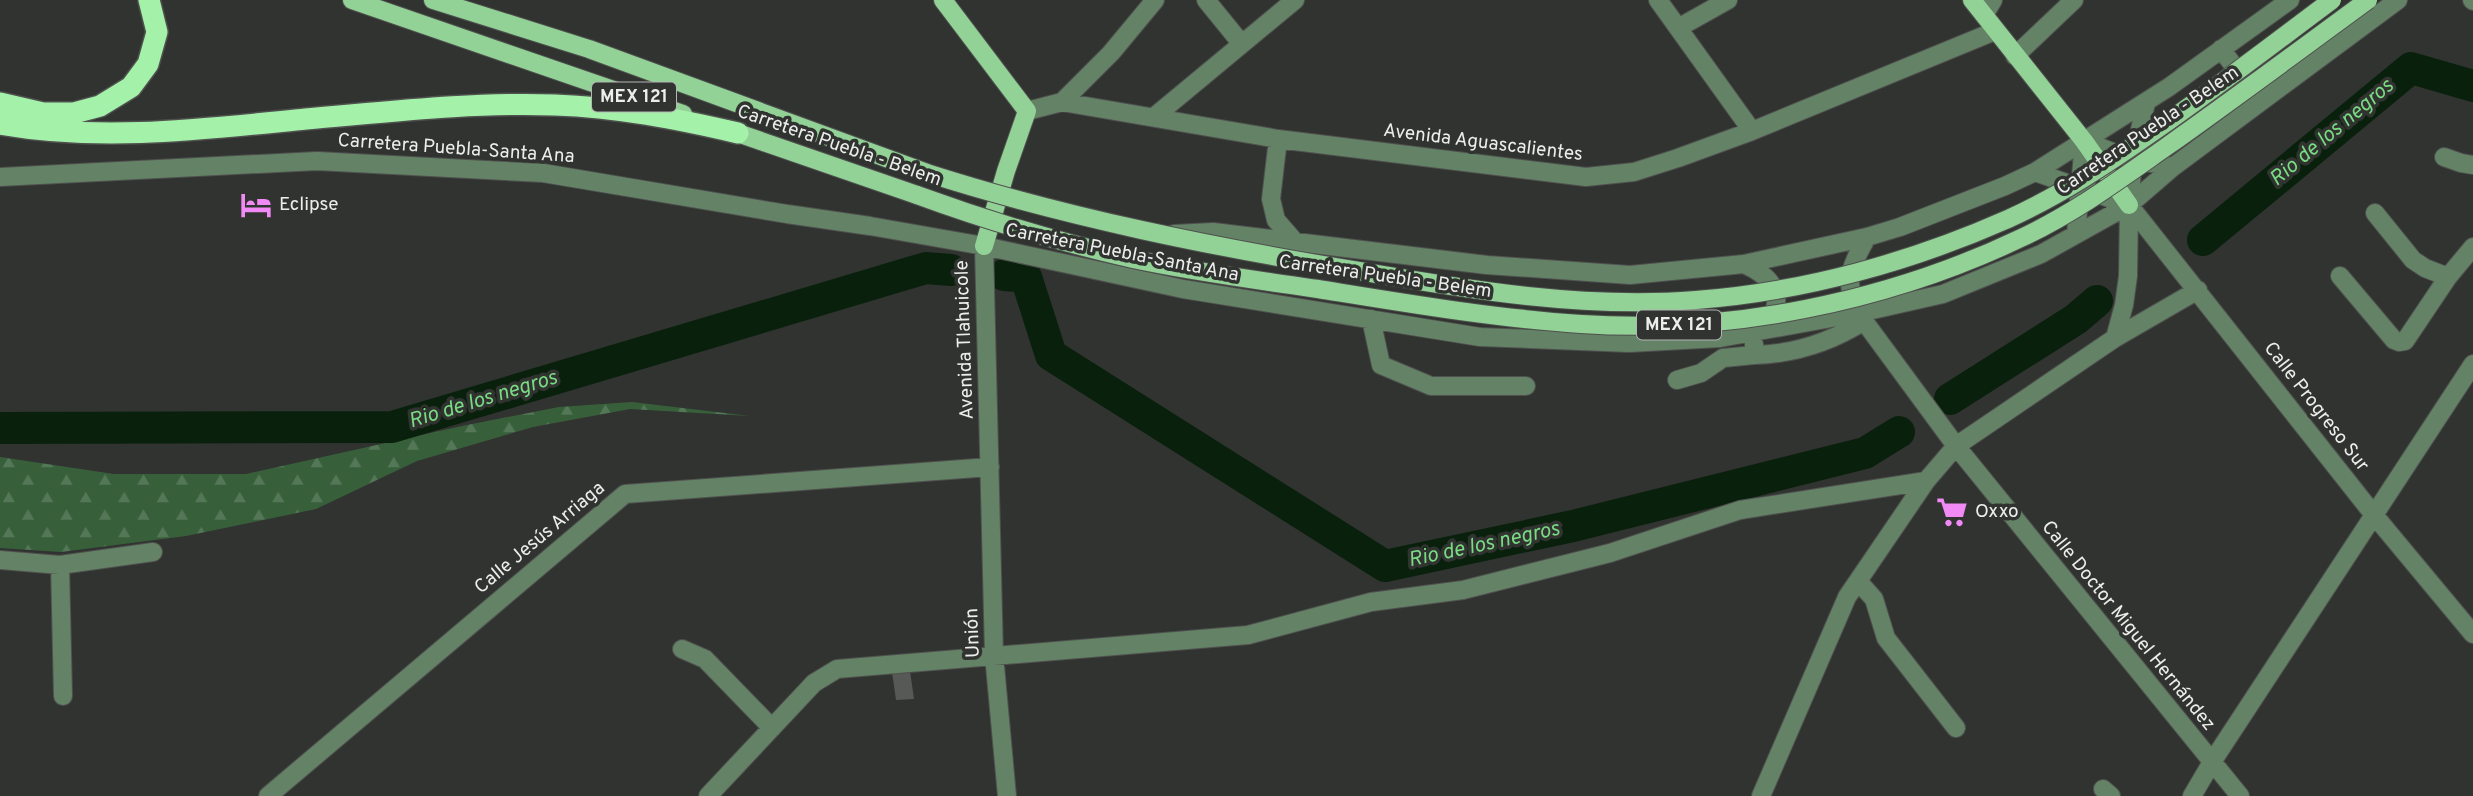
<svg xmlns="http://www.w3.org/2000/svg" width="2473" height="796" font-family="Overpass,sans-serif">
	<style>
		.forest { fill: url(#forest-firs) }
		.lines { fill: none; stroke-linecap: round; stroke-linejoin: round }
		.river { stroke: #09210c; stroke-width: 32 }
		.building { fill: #565956 }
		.minor-casing { stroke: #4f514f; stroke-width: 20 }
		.major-casing { stroke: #4f514f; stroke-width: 20 }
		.highway-casing { stroke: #4f514f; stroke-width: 24 }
		.minor { stroke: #648265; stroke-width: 18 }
		.major { stroke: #92d296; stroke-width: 18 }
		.highway { stroke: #a4f2a9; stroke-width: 21 }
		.major-bridge-casing { stroke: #4f514f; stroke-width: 20; stroke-linecap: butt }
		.major-bridge { stroke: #92d296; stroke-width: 18 }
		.labels { text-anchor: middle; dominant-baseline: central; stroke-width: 7; stroke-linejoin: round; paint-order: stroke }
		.shield { fill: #313331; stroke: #b4b6b4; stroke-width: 2 }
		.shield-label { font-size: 18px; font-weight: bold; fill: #eceeec }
		.street-label { font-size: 19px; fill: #eceeec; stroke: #313331 }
		.poi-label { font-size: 19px; fill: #eceeec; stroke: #313331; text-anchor: start }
		.water-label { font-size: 21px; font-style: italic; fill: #79db82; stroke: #313331 }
	</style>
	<defs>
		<pattern id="forest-firs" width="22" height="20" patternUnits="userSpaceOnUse" patternTransform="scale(1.75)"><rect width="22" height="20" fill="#37603a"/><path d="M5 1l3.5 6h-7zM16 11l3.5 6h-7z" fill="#547757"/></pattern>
	</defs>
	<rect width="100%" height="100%" fill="#313331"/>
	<path class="forest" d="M632,402L750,416L630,409L533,427L417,461L316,509L186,536L61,552L0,548V457L114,474H246L462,426L559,407Z"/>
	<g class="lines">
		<path class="river" d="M2203,240L2411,68L2473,86
			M1004,275L1026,277L1051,355L1385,566L1573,526L1865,453L1899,432
			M1950,399L2076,319L2097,301
			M0,428L392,427L926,268L951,270"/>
	</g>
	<path class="building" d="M910,671L914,699L896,700L892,672Z"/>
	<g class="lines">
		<defs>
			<path id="minor" d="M1206,0L1241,43
				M1658,0L1752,131
				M2472,0L2473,1
				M1984,15L1993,0
				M1678,28L1728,0
				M2221,49L2259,99
				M2015,56L2074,0
				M1062,102L1111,53L1155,0
				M1027,111L1062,102L1278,139L1586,177L1634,172L1678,158L1752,131L1995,31
				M1154,117L1295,0
				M1278,139L1271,199L1276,220L1296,243
				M2444,157L2461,163L2473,165
				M2035,172L2129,205L2374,515L2473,634
				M0,177L317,161L543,173L787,214L870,226L984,246L1183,289L1480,337L1629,343L1720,338L1859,313L1943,294L2041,254L2129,205L2173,167L2398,0
				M2375,213L2413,260L2425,268L2448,277
				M1174,234L1213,232L1487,265L1630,275L1744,264L1867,237L1900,227L2005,186L2035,172L2169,87L2290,0
				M2076,234L2084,141L2133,160L2173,167
				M1867,237C1848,271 1842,286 1864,321L1956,446L2240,796
				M984,246L994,655L1007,796
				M1744,264C1773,277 1786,295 1768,325
				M2340,276L2394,340L2399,342L2405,341L2448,277L2473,247
				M1371,319L1381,365L1431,386H1526
				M2115,338L2124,305L2128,276L2129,205L2133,160L2146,103
				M1754,355C1793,354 1831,342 1864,321
				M1677,380L1701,373L1723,358L1754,355V344
				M0,560L60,565L153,552
				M60,565L63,696
				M1858,581L1874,599L1886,638L1956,728
				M682,649L705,659L772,728
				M2103,789L2111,796
				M268,796L625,494L990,467
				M708,796L814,683L837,669L1248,635L1371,602L1463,590L1610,553L1740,510L1926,481
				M1761,796L1847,597L1926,481L1956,446L2115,338L2198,290
				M2192,796L2212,762L2473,364"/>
			<path id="major" d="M352,0L683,114
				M433,0L589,49L927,173
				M943,0L1027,111L1006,171L984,246
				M1972,0L2084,141L2129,205
				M726,129L917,195"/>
			<path id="highway" d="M0,103L43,113H74L100,106L131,87L148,64L157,32L149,0
				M0,124C101,142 205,129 306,119C388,112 472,102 555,105C617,107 678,119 738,133"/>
		</defs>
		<use href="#minor" class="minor-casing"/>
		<use href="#major" class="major-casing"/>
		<use href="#highway" class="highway-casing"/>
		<use href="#minor" class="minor"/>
		<use href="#major" class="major"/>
		<use href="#highway" class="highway"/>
		<defs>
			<path id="major-bridge" d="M927,173C1068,218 1213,247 1359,271C1470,290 1584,309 1696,300C1803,292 1911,262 2008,219C2061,195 2109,163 2156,130C2216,88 2273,44 2332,0
				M917,195C988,221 1059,242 1133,259C1194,272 1257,280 1318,289C1405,303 1493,318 1581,324C1729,334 1887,302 2021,238C2073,214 2119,180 2166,147C2234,99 2301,49 2368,0"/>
		</defs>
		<use href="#major-bridge" class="major-bridge-casing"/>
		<use href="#major-bridge" class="major-bridge"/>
	</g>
	<defs>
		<symbol id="hotel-bare" viewBox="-9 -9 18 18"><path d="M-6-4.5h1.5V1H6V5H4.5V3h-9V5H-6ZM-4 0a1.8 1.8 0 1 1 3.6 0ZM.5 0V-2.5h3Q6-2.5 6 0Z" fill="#f18af4" stroke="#313331" stroke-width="2.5" paint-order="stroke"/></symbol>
		<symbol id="supermarket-bare" viewBox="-9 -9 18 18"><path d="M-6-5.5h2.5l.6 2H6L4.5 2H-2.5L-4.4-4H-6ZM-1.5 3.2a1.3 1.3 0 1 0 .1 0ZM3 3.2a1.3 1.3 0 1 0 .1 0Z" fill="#f18af4" stroke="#313331" stroke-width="2.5" paint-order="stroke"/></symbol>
	</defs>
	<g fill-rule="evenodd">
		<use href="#hotel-bare" x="234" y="183" width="44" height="44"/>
		<use href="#supermarket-bare" x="1930" y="490" width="44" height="44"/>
	</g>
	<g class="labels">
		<g class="shield">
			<rect x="592" y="82.5" width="84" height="29" rx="5"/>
			<rect x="1637" y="310.5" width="84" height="29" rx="5"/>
		</g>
		<g class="shield-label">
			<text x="634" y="97">MEX 121</text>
			<text x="1679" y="325">MEX 121</text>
		</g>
		<g class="street-label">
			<text transform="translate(2148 131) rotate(-34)">Carretera Puebla - Belem</text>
			<text transform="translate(1483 143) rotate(7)">Avenida Aguascalientes</text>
			<text transform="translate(839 146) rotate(19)">Carretera Puebla - Belem</text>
			<text transform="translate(456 149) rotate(4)">Carretera Puebla-Santa Ana</text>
			<text transform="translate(1122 253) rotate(11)">Carretera Puebla-Santa Ana</text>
			<text transform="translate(1385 277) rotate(8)">Carretera Puebla - Belem</text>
			<text transform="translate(965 340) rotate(-92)">Avenida Tlahuicole</text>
			<text transform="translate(2316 407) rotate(52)">Calle Progreso Sur</text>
			<text transform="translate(540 538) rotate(-40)">Calle Jesús Arriaga</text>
			<text transform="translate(2128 626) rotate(51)">Calle Doctor Miguel Hernández</text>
			<text transform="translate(973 633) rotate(-92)">Unión</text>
		</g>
		<g class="poi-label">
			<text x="279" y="205">Eclipse</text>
			<text x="1975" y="512">Oxxo</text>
		</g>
		<g class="water-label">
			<text transform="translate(2332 133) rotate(-40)">Rio de los negros</text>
			<text transform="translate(483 400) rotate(-17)">Rio de los negros</text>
			<text transform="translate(1484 545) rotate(-12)">Rio de los negros</text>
		</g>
	</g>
</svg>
